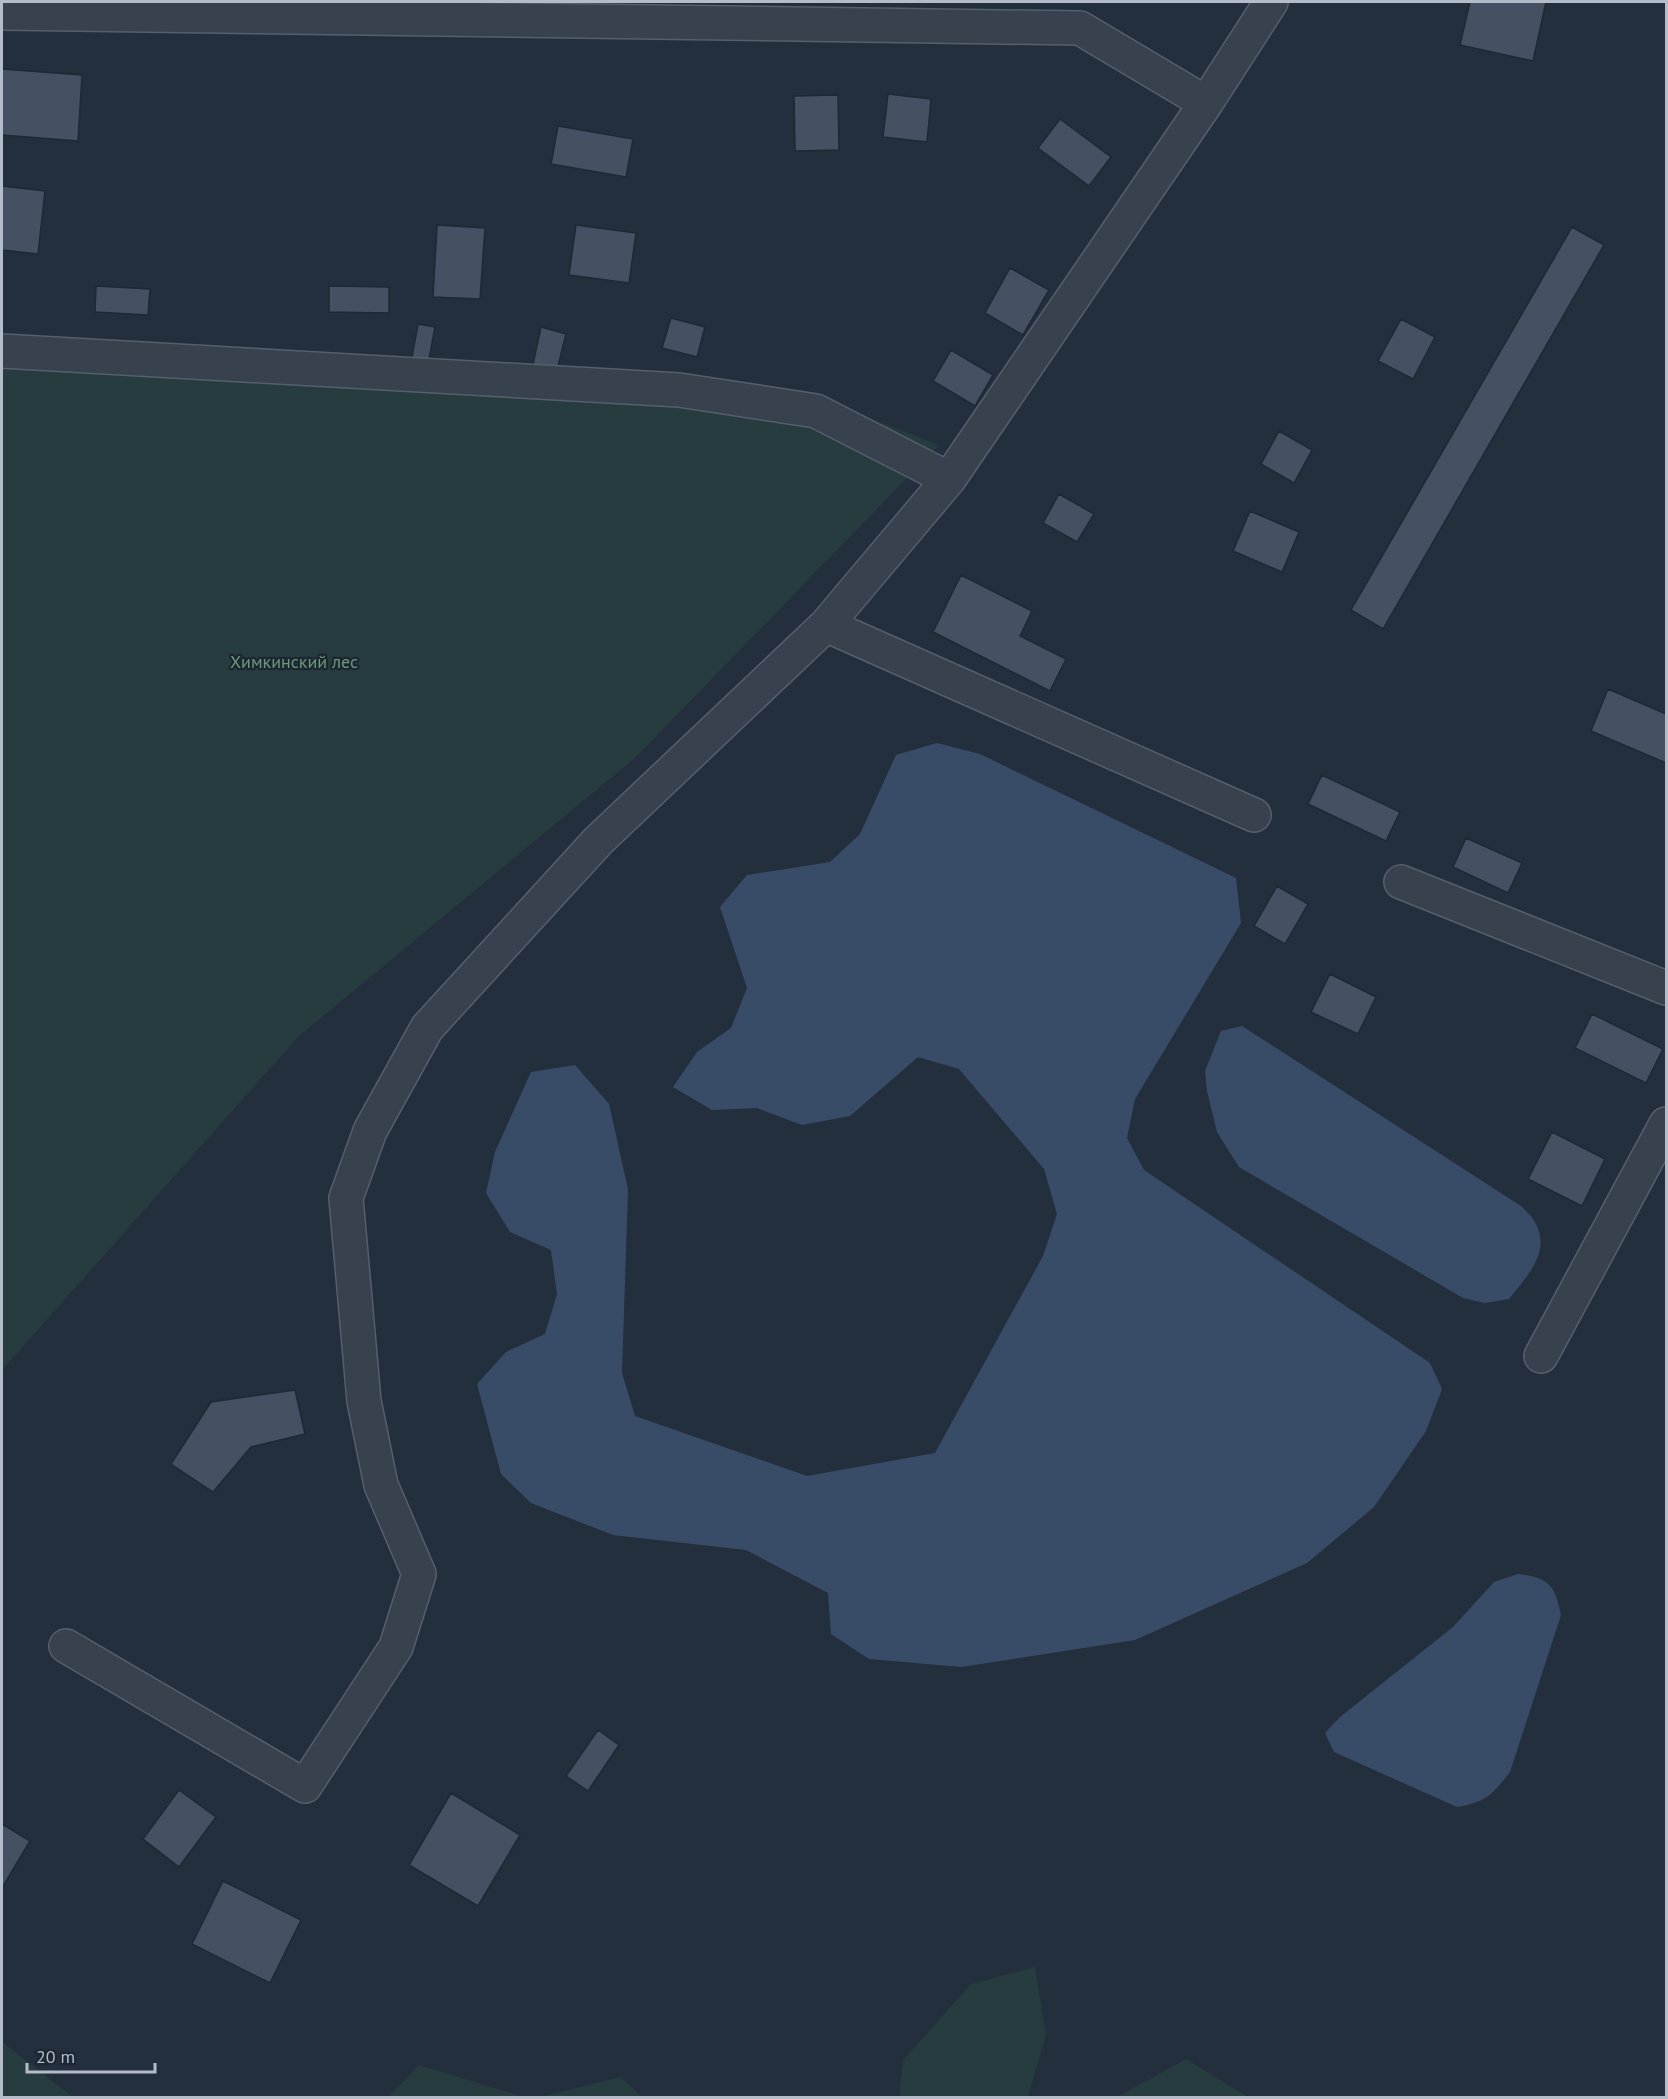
<svg xmlns="http://www.w3.org/2000/svg" width="1668" height="2099" font-family="'PT Sans',sans-serif">
	<style>
		.green { fill: #263c3f }
		.water { fill: #394c67 }
		.building { fill: #455162; stroke: #1f2835; stroke-width: 1.5 }
		.lines { fill: none; stroke-linecap: round; stroke-linejoin: round }
		.minor-casing { stroke: #565f6c; stroke-width: 36 }
		.minor { stroke: #38414e; stroke-width: 33 }
		.labels { text-anchor: middle; dominant-baseline: central; stroke-width: 4.5; stroke-linejoin: round; paint-order: stroke }
		.park-label { font-size: 18px; fill: #6b9a76; stroke: #1d2633 }
	</style>
	<rect width="100%" height="100%" fill="#242f3e"/>
	<path class="green" d="M2,352L820,399L939,445L635,758L299,1036L2,1370Z
		M1035,1967L1046,2035L1028,2097H899L903,2060L971,1984Z
		M2,2042L73,2097H2Z
		M1186,2059L1248,2097H1117Z
		M419,2065L524,2097H388Z
		M621,2077L642,2097H541Z"/>
	<path class="water" d="M937,743L980,754L1236,878L1241,923L1135,1099L1127,1138L1144,1170L1430,1363L1442,1389L1426,1431L1374,1507L1307,1563L1135,1640L961,1667L869,1659L831,1634L828,1593L746,1550L613,1535L531,1503L501,1474L477,1384L506,1352L545,1334L557,1294L551,1250L510,1232L486,1193L495,1152L531,1072L575,1065L609,1104L628,1189L622,1373L635,1416L807,1476L935,1453L1043,1256L1057,1214L1044,1169L959,1069L918,1057L850,1116L802,1125L757,1108L712,1110L673,1087L697,1052L731,1028L747,988L720,907L747,875L830,862L860,834L896,755Z
		M1242,1026L1521,1206C1526,1211 1533,1217 1536,1224C1551,1253 1526,1277 1509,1299L1485,1303L1463,1298L1239,1167L1217,1132L1207,1091L1205,1071L1221,1031Z
		M1518,1574C1549,1578 1555,1585 1561,1615L1510,1772C1492,1795 1486,1802 1457,1807L1334,1752L1325,1733L1340,1717L1453,1627L1494,1582Z"/>
	<path class="building" d="M1470,2H1546L1533,61L1460,45Z
		M2,69L82,75L78,141L2,135Z
		M888,94L931,99L927,142L883,137Z
		M838,95L839,150L795,151L794,96Z
		M1060,119L1111,157L1089,186L1038,148Z
		M558,126L633,139L626,177L551,164Z
		M2,186L45,191L38,254L2,250Z
		M437,225L485,228L480,299L433,297Z
		M576,225L636,233L629,283L569,275Z
		M1572,227L1604,245L1383,629L1351,610Z
		M1010,268L1049,290L1023,335L985,313Z
		M96,286L150,289L148,315L95,312Z
		M329,286L389,287V313L329,312Z
		M671,318L705,327L697,357L662,348Z
		M1401,319L1435,337L1413,379L1378,361Z
		M418,324L435,327L428,365L411,362Z
		M541,327L566,334L557,370L533,364Z
		M951,350L993,375L975,406L933,381Z
		M1279,431L1312,450L1294,483L1261,464Z
		M1059,494L1094,514L1077,542L1043,523Z
		M1250,511L1299,532L1282,572L1233,551Z
		M961,575L1032,611L1020,636L1066,659L1050,691L933,632Z
		M1608,689L1666,714V763L1591,731Z
		M1322,775L1400,812L1386,841L1308,804Z
		M1466,838L1522,863L1508,893L1453,867Z
		M1277,886L1308,904L1285,944L1254,926Z
		M1330,974L1376,997L1358,1034L1311,1012Z
		M1592,1014L1663,1049L1646,1083L1575,1048Z
		M1552,1132L1605,1159L1582,1206L1528,1179Z
		M295,1390L305,1434L251,1447L213,1492L171,1464L211,1402Z
		M598,1730L619,1745L588,1791L566,1776Z
		M179,1790L216,1817L179,1867L143,1839Z
		M451,1793L520,1835L478,1906L409,1865Z
		M2,1824L30,1841L2,1888Z
		M223,1881L301,1920L270,1983L192,1944Z"/>
	<g class="lines">
		<defs>
			<path id="minor" d="M2,13L1080,28L1206,103
				M2,351L679,390L816,411L949,479
				M826,625L1254,815
				M1401,882L1666,988
				M1541,1356L1666,1124
				M66,1646L305,1786L396,1647L419,1574L381,1485L364,1401L346,1198L370,1131L427,1028L598,841L826,625L949,479L1206,103L1271,2"/>
		</defs>
		<use href="#minor" class="minor-casing"/>
		<use href="#minor" class="minor"/>
	</g>
	<g class="labels">
		<g class="park-label">
			<text x="294" y="661">Химкинский лес</text>
		</g>
	</g>
	<rect width="1668" height="2099" fill="none" stroke="#b4bcc9" stroke-width="6"/>
	<path d="M27 2063v9h128v-9" fill="none" stroke="#b4bcc9" stroke-width="3"/>
	<text x="36" y="2063" font-size="18" fill="#b4bcc9" stroke="#1d2633" stroke-width="4.5" paint-order="stroke">20 m</text>
</svg>
